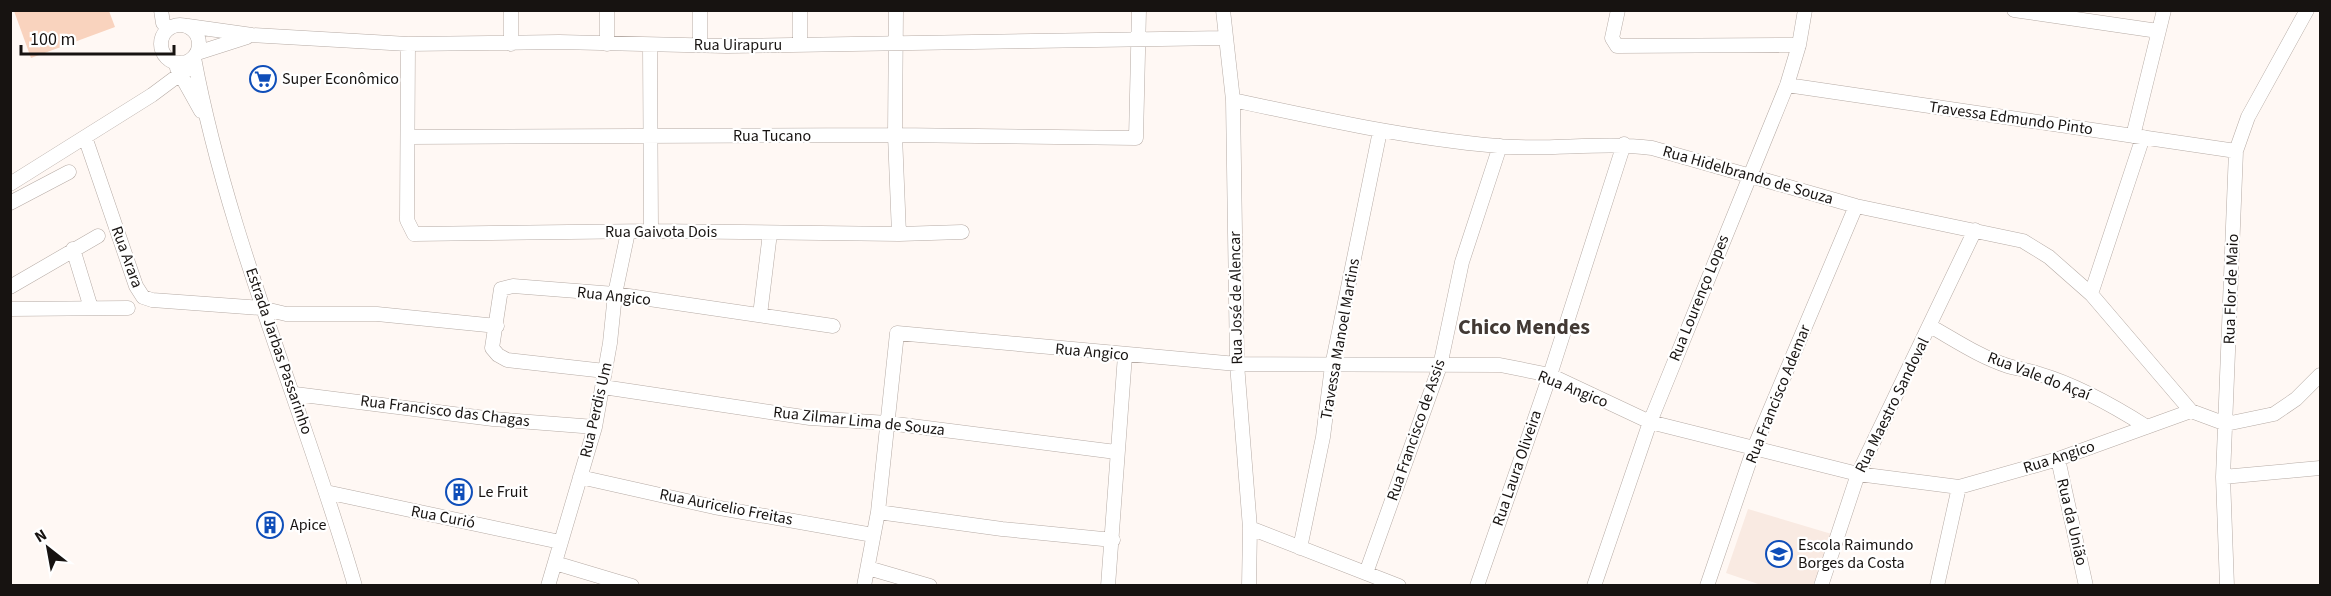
<svg xmlns="http://www.w3.org/2000/svg" width="2331" height="596" font-family="'Source Sans 3',sans-serif">
	<style>
		.built { fill: #f9eae2 }
		.green { fill: #f9d3be }
		.lines { fill: none; stroke-linecap: round; stroke-linejoin: round }
		.minor-casing { stroke: #b6aba5; stroke-width: 15 }
		.minor { stroke: #fff; stroke-width: 14 }
		.labels { text-anchor: middle; dominant-baseline: central; stroke-width: 4.5; stroke-linejoin: round; paint-order: stroke }
		.street-label { font-size: 16px; fill: #171311; stroke: #fff }
		.poi-label { font-size: 16px; fill: #171311; stroke: #fff; text-anchor: start }
		.district-label { font-size: 22px; font-weight: bold; fill: #423934; stroke: #fff }
	</style>
	<rect width="100%" height="100%" fill="#fff8f4"/>
	<path class="built" d="M1748,509L1835,535L1813,585H1761L1726,573Z"/>
	<path class="green" d="M14,11H109L115,27L31,58Z"/>
	<g class="lines">
		<defs>
			<path id="minor" d="M161,10L163,23L168,29
				M511,10V44
				M607,10V44
				M800,10V45
				M896,10L895,135L899,234
				M1223,10L1233,100L1237,364L1250,528L1249,586
				M1618,10L1612,38L1617,46L1799,45
				M2014,10L2158,31
				M161 44a19 19 0 1 1 38 0a19 19 0 1 1-38 0Z
				M188,26L252,35L408,44L559,42L726,46L1225,38
				M408,44L407,220L414,234L651,231L899,234L962,232
				M650,45L651,231
				M700,45V10
				M197,53L247,37
				M194,58C228,239 304,409 355,586
				M177,68L201,111
				M1787,85L2236,151
				M1233,100C1321,119 1408,138 1498,146C1549,151 1601,141 1652,148L1856,206L2023,241L2049,257L2091,294L2191,411
				M2133,136L2164,10
				M85,137L136,286L143,297L152,300L261,308L286,314H377L497,326
				M409,137L895,135L1136,138L1139,10
				M10,184L152,95L195,63
				M10,203L69,172
				M73,249L91,308
				M10,287L98,236
				M2091,294L2143,137
				M10,309L128,308
				M760,315L770,233
				M1930,326C1955,340 1980,357 2008,366C2018,369 2029,370 2039,374C2077,385 2114,406 2147,427
				M605,371L507,360L498,355L492,348L501,289L513,286L615,294L833,326
				M603,387L810,418L888,423L1116,452
				M295,394L493,419L595,427
				M2058,459L2086,586
				M580,477L714,507L873,535
				M2223,477L2320,468
				M326,492L560,542
				M878,512L1002,529L1113,540
				M1250,528L1399,586
				M1300,548L1323,437L1332,366L1380,131
				M555,563L632,586
				M868,568L930,586
				M1366,573L1440,366L1462,262L1500,146
				M548,586L595,427L610,343L615,294L628,232
				M864,586L878,512L897,333L1237,364L1500,365L1550,375L1650,422L1858,474L1959,487L2058,459L2191,411L2226,424L2274,414L2296,399L2320,375
				M1108,586L1125,355
				M1477,586L1550,375L1624,144
				M1594,586L1650,422L1787,85L1799,45L1805,10
				M1707,586L1754,448L1856,206
				M1821,586L1858,474L1975,230
				M1937,586L1959,487
				M2227,586L2223,477L2236,151L2248,117L2307,10"/>
		</defs>
		<use href="#minor" class="minor-casing"/>
		<use href="#minor" class="minor"/>
	</g>
	<defs>
		<symbol id="supermarket-ring" viewBox="-11 -11 22 22"><circle r="9.5" fill="#fff" stroke="#0f4eb9" stroke-width="1.5"/><path d="M-6-5.5h2.5l.6 2H6L4.5 2H-2.5L-4.4-4H-6ZM-1.5 3.2a1.3 1.3 0 1 0 .1 0ZM3 3.2a1.3 1.3 0 1 0 .1 0Z" fill="#0f4eb9"/></symbol>
		<symbol id="building-ring" viewBox="-11 -11 22 22"><circle r="9.5" fill="#fff" stroke="#0f4eb9" stroke-width="1.5"/><path d="M-4-6H4V6H1V3H-1V6H-4ZM-2.5-4.3h1.7v1.8h-1.7ZM.8-4.3h1.7v1.8H.8ZM-2.5-1h1.7V.8h-1.7ZM.8-1h1.7V.8H.8Z" fill="#0f4eb9"/></symbol>
		<symbol id="school-ring" viewBox="-11 -11 22 22"><circle r="9.5" fill="#fff" stroke="#0f4eb9" stroke-width="1.5"/><path d="M0-5L7-2L0 1L-7-2ZM-4 1L0 2.5L4 1V4Q0 6-4 4Z" fill="#0f4eb9"/></symbol>
	</defs>
	<g fill-rule="evenodd">
		<use href="#supermarket-ring" x="248" y="64" width="30" height="30"/>
		<use href="#building-ring" x="444" y="477" width="30" height="30"/>
		<use href="#building-ring" x="255" y="510" width="30" height="30"/>
		<use href="#school-ring" x="1764" y="539" width="30" height="30"/>
	</g>
	<g class="labels">
		<g class="street-label">
			<text x="738" y="45">Rua Uirapuru</text>
			<text transform="translate(2011 118) rotate(8)">Travessa Edmundo Pinto</text>
			<text x="772" y="136">Rua Tucano</text>
			<text transform="translate(1748 175) rotate(16)">Rua Hidelbrando de Souza</text>
			<text x="661" y="232">Rua Gaivota Dois</text>
			<text transform="translate(127 257) rotate(70)">Rua Arara</text>
			<text transform="translate(2231 289) rotate(-88)">Rua Flor de Maio</text>
			<text transform="translate(614 296) rotate(6)">Rua Angico</text>
			<text transform="translate(1236 298) rotate(-91)">Rua José de Alencar</text>
			<text transform="translate(1699 298) rotate(-68)">Rua Lourenço Lopes</text>
			<text transform="translate(1340 339) rotate(-80)">Travessa Manoel Martins</text>
			<text transform="translate(279 351) rotate(71)">Estrada Jarbas Passarinho</text>
			<text transform="translate(1092 352) rotate(5)">Rua Angico</text>
			<text transform="translate(2039 376) rotate(21)">Rua Vale do Açaí</text>
			<text transform="translate(1573 389) rotate(22)">Rua Angico</text>
			<text transform="translate(1778 394) rotate(-68)">Rua Francisco Ademar</text>
			<text transform="translate(1892 405) rotate(-64)">Rua Maestro Sandoval</text>
			<text transform="translate(596 410) rotate(-77)">Rua Perdis Um</text>
			<text transform="translate(445 411) rotate(7)">Rua Francisco das Chagas</text>
			<text transform="translate(859 421) rotate(6)">Rua Zilmar Lima de Souza</text>
			<text transform="translate(1416 430) rotate(-71)">Rua Francisco de Assis</text>
			<text transform="translate(2059 457) rotate(-18)">Rua Angico</text>
			<text transform="translate(1517 468) rotate(-71)">Rua Laura Oliveira</text>
			<text transform="translate(726 507) rotate(11)">Rua Auricelio Freitas</text>
			<text transform="translate(443 517) rotate(11)">Rua Curió</text>
			<text transform="translate(2072 522) rotate(77)">Rua da União</text>
		</g>
		<g class="poi-label">
			<text x="282" y="79">Super Econômico</text>
			<text x="478" y="492">Le Fruit</text>
			<text x="290" y="525">Apice</text>
			<text x="1798" y="545">Escola Raimundo<tspan x="1798" dy="18">Borges da Costa</tspan></text>
		</g>
		<g class="district-label">
			<text x="1524" y="327">Chico Mendes</text>
		</g>
	</g>
	<rect width="2331" height="596" fill="none" stroke="#171311" stroke-width="24"/>
	<g transform="translate(48 548) rotate(329)" stroke="#ffffff" stroke-width="4.5" paint-order="stroke">
	<path d="M0-4.5L10 22L0 15L-10 22Z" fill="#171311"/>
	<text y="-9" font-size="16" font-weight="bold" text-anchor="middle" fill="#171311">N</text>
	</g>
	<path d="M21 45v9h153v-9" fill="none" stroke="#171311" stroke-width="3"/>
	<text x="30" y="45" font-size="18" fill="#171311" stroke="#ffffff" stroke-width="4.5" paint-order="stroke">100 m</text>
</svg>
